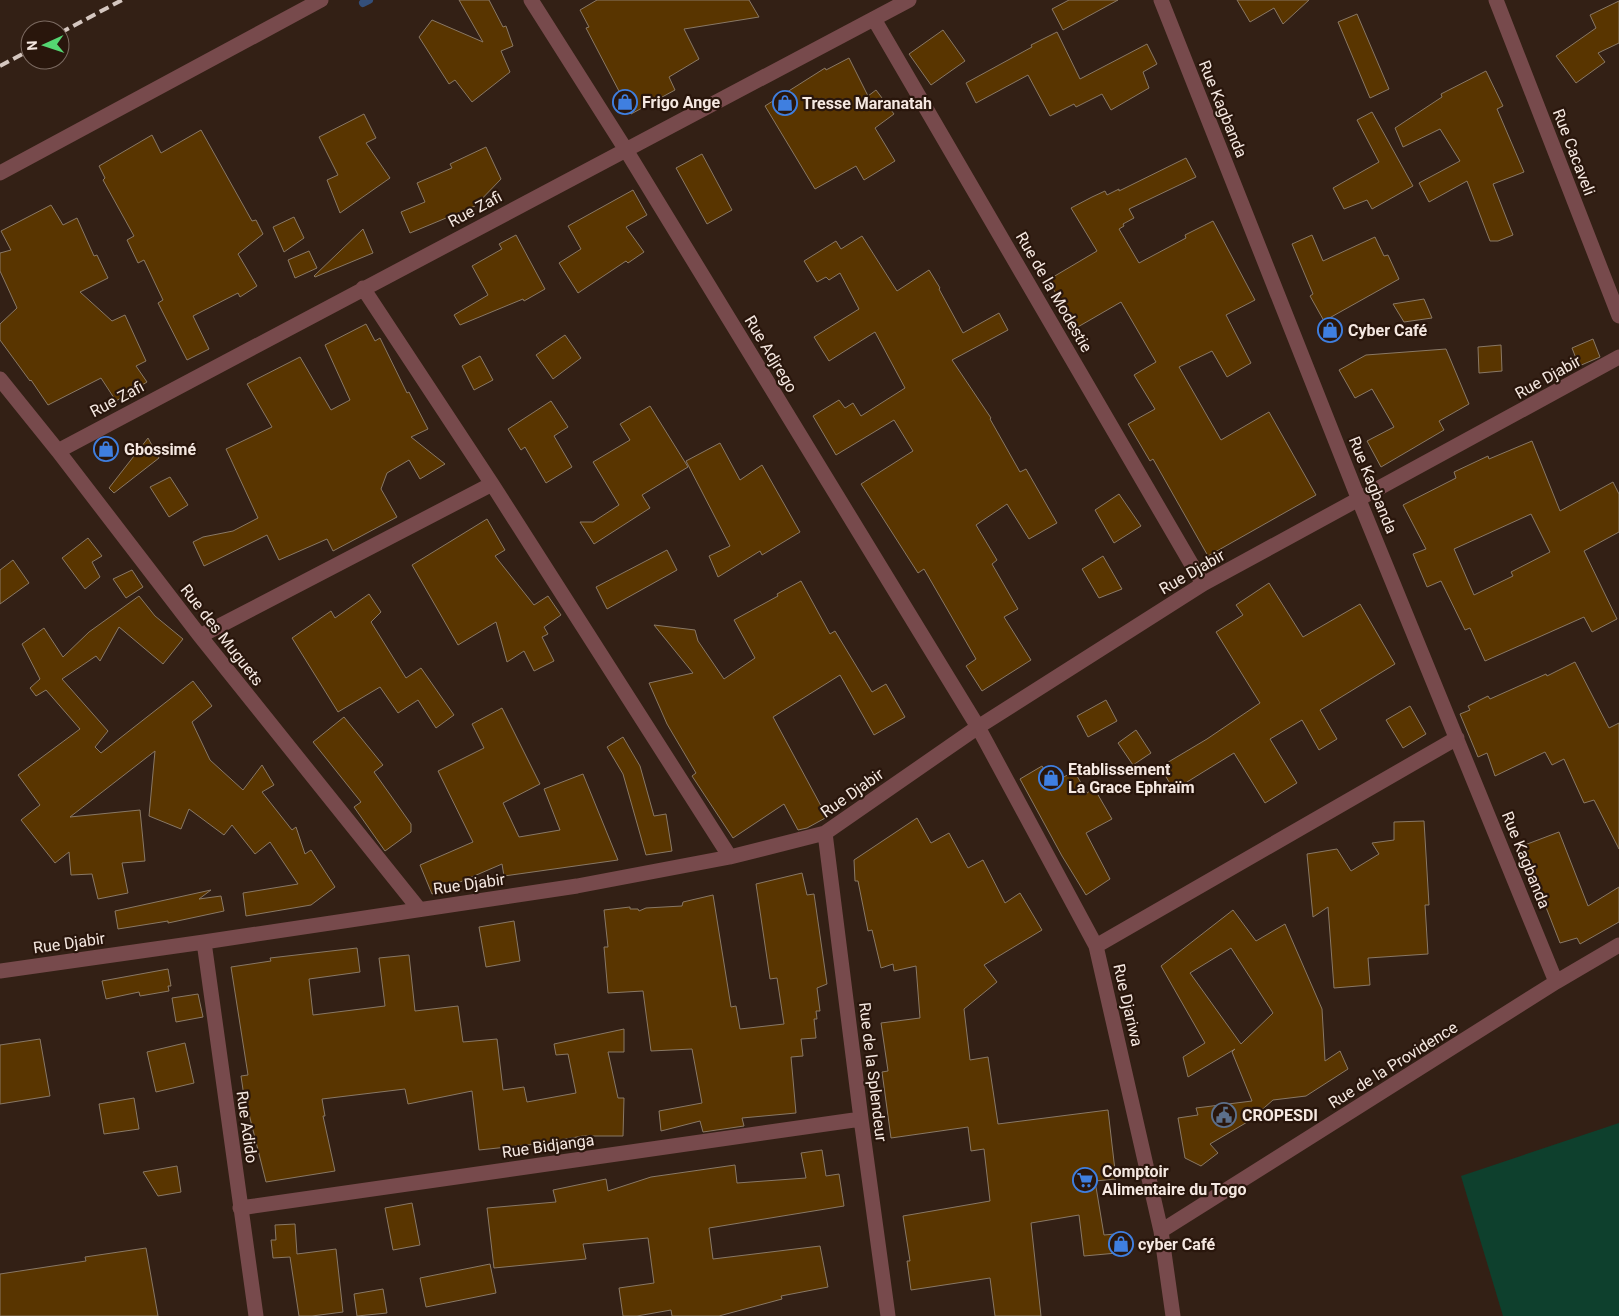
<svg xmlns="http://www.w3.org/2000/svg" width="1619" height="1316" font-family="Roboto,sans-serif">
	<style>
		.green { fill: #0e402d }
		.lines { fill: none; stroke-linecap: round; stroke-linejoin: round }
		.stream { stroke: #344f7a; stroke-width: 8 }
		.building { fill: #593500; stroke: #897865; fill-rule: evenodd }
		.minor { stroke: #774a4c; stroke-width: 15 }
		.rail { stroke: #d5c7c0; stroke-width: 4; stroke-dasharray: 10 5; stroke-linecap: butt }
		.labels { text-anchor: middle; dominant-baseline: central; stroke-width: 4.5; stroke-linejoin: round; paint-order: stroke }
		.poi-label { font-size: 16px; font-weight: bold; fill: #f5e8e1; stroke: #29160c; text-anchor: start }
		.street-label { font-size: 16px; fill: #f5e8e1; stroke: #29160c }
	</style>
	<rect width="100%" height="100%" fill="#332015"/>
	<path class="green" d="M1619,1123V1316H1503L1461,1176Z"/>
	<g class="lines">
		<path class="stream" d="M363,3L369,0"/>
	</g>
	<path class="building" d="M459,0H489L503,27L506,26L513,46L501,51L510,72L472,102L455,80L449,84L419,37L432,20L483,42Z
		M597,0H749L759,17L684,29L699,59L669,77L675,90L631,114L586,28L589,27L580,10Z
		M1069,0H1118L1063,30L1052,9Z
		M1237,0H1309L1283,24L1274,8L1250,22Z
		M1619,1V43L1598,53L1605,62L1576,83L1556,56L1596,28L1590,15Z
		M1357,14L1389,89L1370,98L1338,22Z
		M943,30L965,61L931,85L909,54Z
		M1057,32L1080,79L1147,44L1157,64L1143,72L1149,88L1111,110L1102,94L1076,107L1074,104L1050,116L1028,75L976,103L966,83L1032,47L1031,45Z
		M849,58L868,96L876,90L894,114L875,128L895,161L864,180L856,166L815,189L765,106L825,68L826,70Z
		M1486,71L1503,106L1497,109L1524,172L1493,184L1513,235L1498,241H1490L1467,181L1429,202L1419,183L1460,161L1440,129L1403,147L1395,128L1442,97L1441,94Z
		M1372,112L1413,186L1372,209L1367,200L1344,209L1333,188L1379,162L1357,120Z
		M364,114L376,138L366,143L390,178L340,213L327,180L338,175L319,137Z
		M201,130L252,221L256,220L263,234L238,254L257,286L240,297L238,293L193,316L209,349L187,360L158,303L163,300L144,260L138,263L127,240L134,236L103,180L105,178L99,166L152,135L161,153Z
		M486,147L501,179L475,206L410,233L401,212L425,202L417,183L452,168L450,164Z
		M702,154L732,210L707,224L676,168Z
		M1186,158L1196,177L1129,209L1134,218L1123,224L1124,226L1119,229L1139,263L1186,238L1185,235L1213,221L1255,300L1226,315L1251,363L1227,377L1212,351L1179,367L1221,440L1269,412L1316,495L1208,556L1153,459L1150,461L1128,424L1155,409L1134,375L1156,362L1121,302L1076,328L1048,280L1097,251L1071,208L1092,197L1105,191L1107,195L1119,189V191Z
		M633,190L647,215L626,227L644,252L628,263L626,261L578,293L559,263L581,249L568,226Z
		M51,205L63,225L77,218L94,256L97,255L108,278L80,292L112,321L125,315L146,361L136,366L147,382L116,401L101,378L48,405L31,380L30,381L0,340V324L17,308L0,271V253L11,250L1,231Z
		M294,217L304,238L284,252L273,227Z
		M363,229L373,253L315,277L314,276Z
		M516,235L545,289L524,301L523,299L460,325L454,315L488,295L472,266L502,249L499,244Z
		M1312,235L1323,261L1375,237L1384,256L1388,255L1399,279L1324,321L1310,296L1313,294L1292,244Z
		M862,236L897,291L929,270L940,288L939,289L963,333L999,313L1008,330L952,360L991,418L990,419L1020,472L1026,469L1057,523L1029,539L1007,504L976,525L997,560L992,564L1018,609L1004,617L1031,660L982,691L966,666L976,659L924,569L918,573L861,484L913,451L894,420L836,455L813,416L839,400L845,408L853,403L861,416L905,388L875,332L829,361L814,337L859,309L840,273L829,280L826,277L817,282L804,261L836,241L841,249Z
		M309,251L317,268L295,278L288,260Z
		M1424,299L1432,318L1404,322L1393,304Z
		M366,324L375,341L380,338L407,393L409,392L428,429L411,437L445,464L420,479L409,460L387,473L381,489L397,517L333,551L327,539L279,560L267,535L204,566L193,542L203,537L233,531L258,518L226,449L272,427L247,384L300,357L331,410L350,400L325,345Z
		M565,335L581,358L553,379L536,355Z
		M1593,339L1600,357L1579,366L1572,348Z
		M1501,345L1502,371L1479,373L1478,347Z
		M1446,349L1469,404L1439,421L1444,430L1381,467L1367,441L1394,427L1372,389L1355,398L1339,370L1366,355Z
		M480,356L493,380L474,390L462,366Z
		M551,401L568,427L554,436L572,467L546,483L525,447L521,450L508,429Z
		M650,406L688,467L642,495L650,508L594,544L580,522H593L619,505L593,462L630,440L620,424Z
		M148,438L159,458L114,493L109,488Z
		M1532,441L1560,511L1613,482L1619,494V532L1584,551L1617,619L1592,632L1584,617L1485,661L1470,628L1465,630L1441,581L1427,587L1413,554L1426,549L1403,505L1456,478L1454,472L1488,456L1489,459ZM1531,514L1550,552L1511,572L1513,576L1474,595L1454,549Z
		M720,443L740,480L762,465L800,532L762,555L760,551L718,577L709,556L730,546L686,461Z
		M170,477L188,505L169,517L150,487Z
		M1119,494L1141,526L1114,543L1095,510Z
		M487,519L505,550L495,556L534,605L548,596L561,615L544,627L548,634L542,637L554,661L534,671L524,651L507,662L496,622L458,645L412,565Z
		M88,538L102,556L92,562L100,577L85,589L62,558Z
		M667,550L677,570L607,609L596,587Z
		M1103,556L1122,589L1099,598L1082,569Z
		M13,560L29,583L0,604V570Z
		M132,570L143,587L126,598L113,579Z
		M801,581L830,634L835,631L872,692L886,684L905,717L874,735L840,675L773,717L827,817L807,828L798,830L784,804L733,838L692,776L696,773L667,724L649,683L693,673L654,625L695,630L698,641L724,679L755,658L734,620L778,596L777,594Z
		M1269,583L1303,637L1360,604L1395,664L1320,710L1337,739L1319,750L1302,720L1270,739L1297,783L1265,803L1234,753L1174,790L1160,767L1207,739L1260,703L1216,632L1243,615L1236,605Z
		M369,594L381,612L371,622L406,678L421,668L454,715L436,728L418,700L398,713L380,687L338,712L292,638L331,611L335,618Z
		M139,596L155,616L183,639L163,664L119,627L100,661L96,656L62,679L108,731L95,747L101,753L193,681L212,706L192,722L210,760L243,790L262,765L274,785L262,792L292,830L296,827L305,854L311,850L335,887L311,905L246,916L243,893L298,884L270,842L255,854L232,825L224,835L189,809L181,829L149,816L155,751L70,817L140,810L145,861L122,863L128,893L98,899L92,874L71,875L69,852L55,863L21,820L40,805L18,775L80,729L46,690L36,696L30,688L40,679L22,644L44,628L63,657L89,632Z
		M1575,662L1609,728L1619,723V849L1594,800L1584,803L1564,759L1552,765L1545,752L1495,776L1487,753L1478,757L1460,714L1470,710L1468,706L1488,696L1490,699L1546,674L1547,676Z
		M1106,700L1117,721L1088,737L1077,716Z
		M1410,706L1426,734L1403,748L1386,720Z
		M502,708L540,784L503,803L519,837L560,830L544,789L583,774L618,860L504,876L502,864L432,894L420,865L473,842L438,771L484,748L472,724Z
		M344,717L383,765L374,772L411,824V832L385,851L354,807L361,802L313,742Z
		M1136,730L1151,753L1133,765L1118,743Z
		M623,737L640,766L654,816L666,814L672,851L646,855L623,774L607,747Z
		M1042,766L1052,784L1074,771L1087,793L1094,788L1112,819L1086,833L1110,879L1086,895L1062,856L1020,779Z
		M917,818L931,843L949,833L968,868L983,860L1005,903L1020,893L1042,930L984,965L997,982L964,1009L970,1060L988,1057L998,1124L1108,1110L1116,1179L1095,1181L1104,1235L1126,1233L1128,1252L1084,1256L1079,1215L1031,1223L1041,1316H995L990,1278L911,1290L907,1261H910L903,1216L990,1201L984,1149L971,1151L968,1127L891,1138L882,1072L888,1071L881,1023L920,1018L916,966L894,971L893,964L881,968L872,930L868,931L858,881H855L854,860Z
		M1424,821L1429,905H1425L1428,954L1368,958L1370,985L1334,988L1328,907L1313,917L1307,854L1337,849L1351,871L1379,854L1372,843L1394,840V822Z
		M1559,832L1588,906L1619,887V922L1580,944L1577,938L1560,943L1522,846Z
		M802,873L807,895L814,894L827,984L817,988L820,1011H816L817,1019H814L816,1038L801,1039L803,1056L791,1057L796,1113L742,1118L744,1126L703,1132L700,1121L661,1131L659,1111L702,1103L692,1049L651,1051L643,991L608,993L604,947H608L604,910L630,907V909H638L639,911L646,908L682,906L683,902L713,895L731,1007L736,1006L740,1029L784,1024L777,978L770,979L756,884Z
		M211,890L199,899L221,896L224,911L168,923V921L118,929L115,911Z
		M1233,910L1256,941L1285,924L1322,1009L1325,1061L1340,1051L1348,1069L1306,1096L1273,1100L1249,1121L1210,1144L1218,1153L1201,1166L1185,1158L1178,1118L1198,1115L1196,1108L1252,1101L1232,1052L1235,1049L1188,1077L1183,1057L1205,1043L1161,966ZM1231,948L1273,1013L1241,1044L1190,973Z
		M514,921L520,961L486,967L479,927Z
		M357,948L360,972L309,979L313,1015L385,1006L379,958L409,955L415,1011L458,1006L463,1042L497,1039L503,1090L524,1087L527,1102L576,1093L568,1054L556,1055L554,1044L624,1029V1052H608L618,1098H624L623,1136H583L536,1144L479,1150L472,1091L408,1104L405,1089L322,1099L325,1116H323L335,1171L266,1182L248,1110H246L241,1076L248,1075L231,967L271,961L270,958Z
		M168,969L171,986H168L169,991L140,996L139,992L106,999L102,981Z
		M198,994L203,1017L176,1022L172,998Z
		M40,1039L50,1096L0,1104V1045Z
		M185,1043L194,1083L156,1092L147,1052Z
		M134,1098L139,1129L104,1134L99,1104Z
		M822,1150L826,1176L839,1174L844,1206L709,1228L713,1259L820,1246L828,1287L781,1296L782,1299L719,1316H672L671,1310L637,1316H623L619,1288L654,1283L648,1238L583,1244L586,1259L494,1268L487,1208L556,1202L553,1190L606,1179L608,1191L651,1177L735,1165L737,1183L806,1178L801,1153Z
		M177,1166L181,1192L158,1196L143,1172Z
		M412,1203L420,1245L393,1250L385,1208Z
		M295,1224L297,1254L336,1249L343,1312L312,1316H299L290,1257L273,1258L271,1240H276L275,1225Z
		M146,1248L158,1316H0V1274L86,1261L85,1257Z
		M490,1264L496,1293L426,1307L420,1278Z
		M383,1289L387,1313L357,1316L354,1294Z"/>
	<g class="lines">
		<path class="minor" d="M531,0L626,150L978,727L1096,946L1161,1231L1173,1316
			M1161,0L1359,500L1556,982
			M1496,0L1619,316
			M874,19L1203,584
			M0,173L321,0
			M363,288L492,484L730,857
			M0,379L58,451L200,636L419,909
			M58,451L909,0
			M200,636L492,484
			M825,833L861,1119L888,1316
			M204,942L256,1316
			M1096,946L1457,738
			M0,971L204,942L577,886L730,857L825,833L978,727L1203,584L1619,357
			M240,1208L861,1119
			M1161,1231L1556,982L1619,945"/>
		<path class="rail" d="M60,33L122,0
			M0,66L30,50"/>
	</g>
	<defs>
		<symbol id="shop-ring" viewBox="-11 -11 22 22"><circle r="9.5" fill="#29160c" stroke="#3f7fe0" stroke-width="1.5"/><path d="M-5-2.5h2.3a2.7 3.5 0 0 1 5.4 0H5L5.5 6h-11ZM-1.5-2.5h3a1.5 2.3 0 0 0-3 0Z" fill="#3f7fe0"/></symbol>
		<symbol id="civic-ring" viewBox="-11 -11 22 22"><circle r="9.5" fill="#29160c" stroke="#5c6f8a" stroke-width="1.5"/><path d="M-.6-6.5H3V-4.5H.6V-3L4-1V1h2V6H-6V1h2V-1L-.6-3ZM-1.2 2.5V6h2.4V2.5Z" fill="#5c6f8a"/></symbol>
		<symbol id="supermarket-ring" viewBox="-11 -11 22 22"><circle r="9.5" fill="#29160c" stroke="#3f7fe0" stroke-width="1.5"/><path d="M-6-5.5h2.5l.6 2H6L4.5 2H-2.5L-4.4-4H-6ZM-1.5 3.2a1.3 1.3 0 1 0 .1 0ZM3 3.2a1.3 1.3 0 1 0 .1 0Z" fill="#3f7fe0"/></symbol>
	</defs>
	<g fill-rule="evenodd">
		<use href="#shop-ring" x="611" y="88" width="28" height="28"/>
		<use href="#shop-ring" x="771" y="89" width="28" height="28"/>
		<use href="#shop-ring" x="1316" y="316" width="28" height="28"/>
		<use href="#shop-ring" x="92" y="435" width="28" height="28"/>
		<use href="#shop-ring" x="1037" y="764" width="28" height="28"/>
		<use href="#civic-ring" x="1210" y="1101" width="28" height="28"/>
		<use href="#supermarket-ring" x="1071" y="1166" width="28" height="28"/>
		<use href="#shop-ring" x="1107" y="1230" width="28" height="28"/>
	</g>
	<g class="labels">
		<g class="poi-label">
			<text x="642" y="102">Frigo Ange</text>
			<text x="802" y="103">Tresse Maranatah</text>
			<text x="1348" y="330">Cyber Café</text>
			<text x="124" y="449">Gbossimé</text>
			<text x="1068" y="769">Etablissement<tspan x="1068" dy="18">La Grace Ephraïm</tspan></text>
			<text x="1242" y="1115">CROPESDI</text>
			<text x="1102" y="1171">Comptoir<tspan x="1102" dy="18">Alimentaire du Togo</tspan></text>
			<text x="1138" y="1244">cyber Café</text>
		</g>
		<g class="street-label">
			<text transform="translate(1223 109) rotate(68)">Rue Kagbanda</text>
			<text transform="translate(1574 152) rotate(69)">Rue Cacaveli</text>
			<text transform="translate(475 209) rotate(-28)">Rue Zafi</text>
			<text transform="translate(1054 292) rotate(60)">Rue de la Modestie</text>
			<text transform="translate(771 354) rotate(59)">Rue Adjrego</text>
			<text transform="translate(1548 377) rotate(-29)">Rue Djabir</text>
			<text transform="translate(117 399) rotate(-28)">Rue Zafi</text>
			<text transform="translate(1373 485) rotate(68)">Rue Kagbanda</text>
			<text transform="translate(1192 572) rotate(-30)">Rue Djabir</text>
			<text transform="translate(222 635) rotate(52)">Rue des Muguets</text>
			<text transform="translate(852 793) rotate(-35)">Rue Djabir</text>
			<text transform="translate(1526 860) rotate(68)">Rue Kagbanda</text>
			<text transform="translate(469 884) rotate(-8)">Rue Djabir</text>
			<text transform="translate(69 943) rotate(-8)">Rue Djabir</text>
			<text transform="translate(1128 1005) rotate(77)">Rue Djariwa</text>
			<text transform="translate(1393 1065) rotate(-32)">Rue de la Providence</text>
			<text transform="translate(873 1072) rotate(83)">Rue de la Splendeur</text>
			<text transform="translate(247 1127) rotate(82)">Rue Adido</text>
			<text transform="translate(548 1146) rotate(-8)">Rue Bidjanga</text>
		</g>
	</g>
	<g transform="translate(45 45) rotate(267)"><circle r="24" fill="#29160c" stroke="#7b6a61"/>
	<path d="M0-4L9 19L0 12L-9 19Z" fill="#54d672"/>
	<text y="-8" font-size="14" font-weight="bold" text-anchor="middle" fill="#f5e8e1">N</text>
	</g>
</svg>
